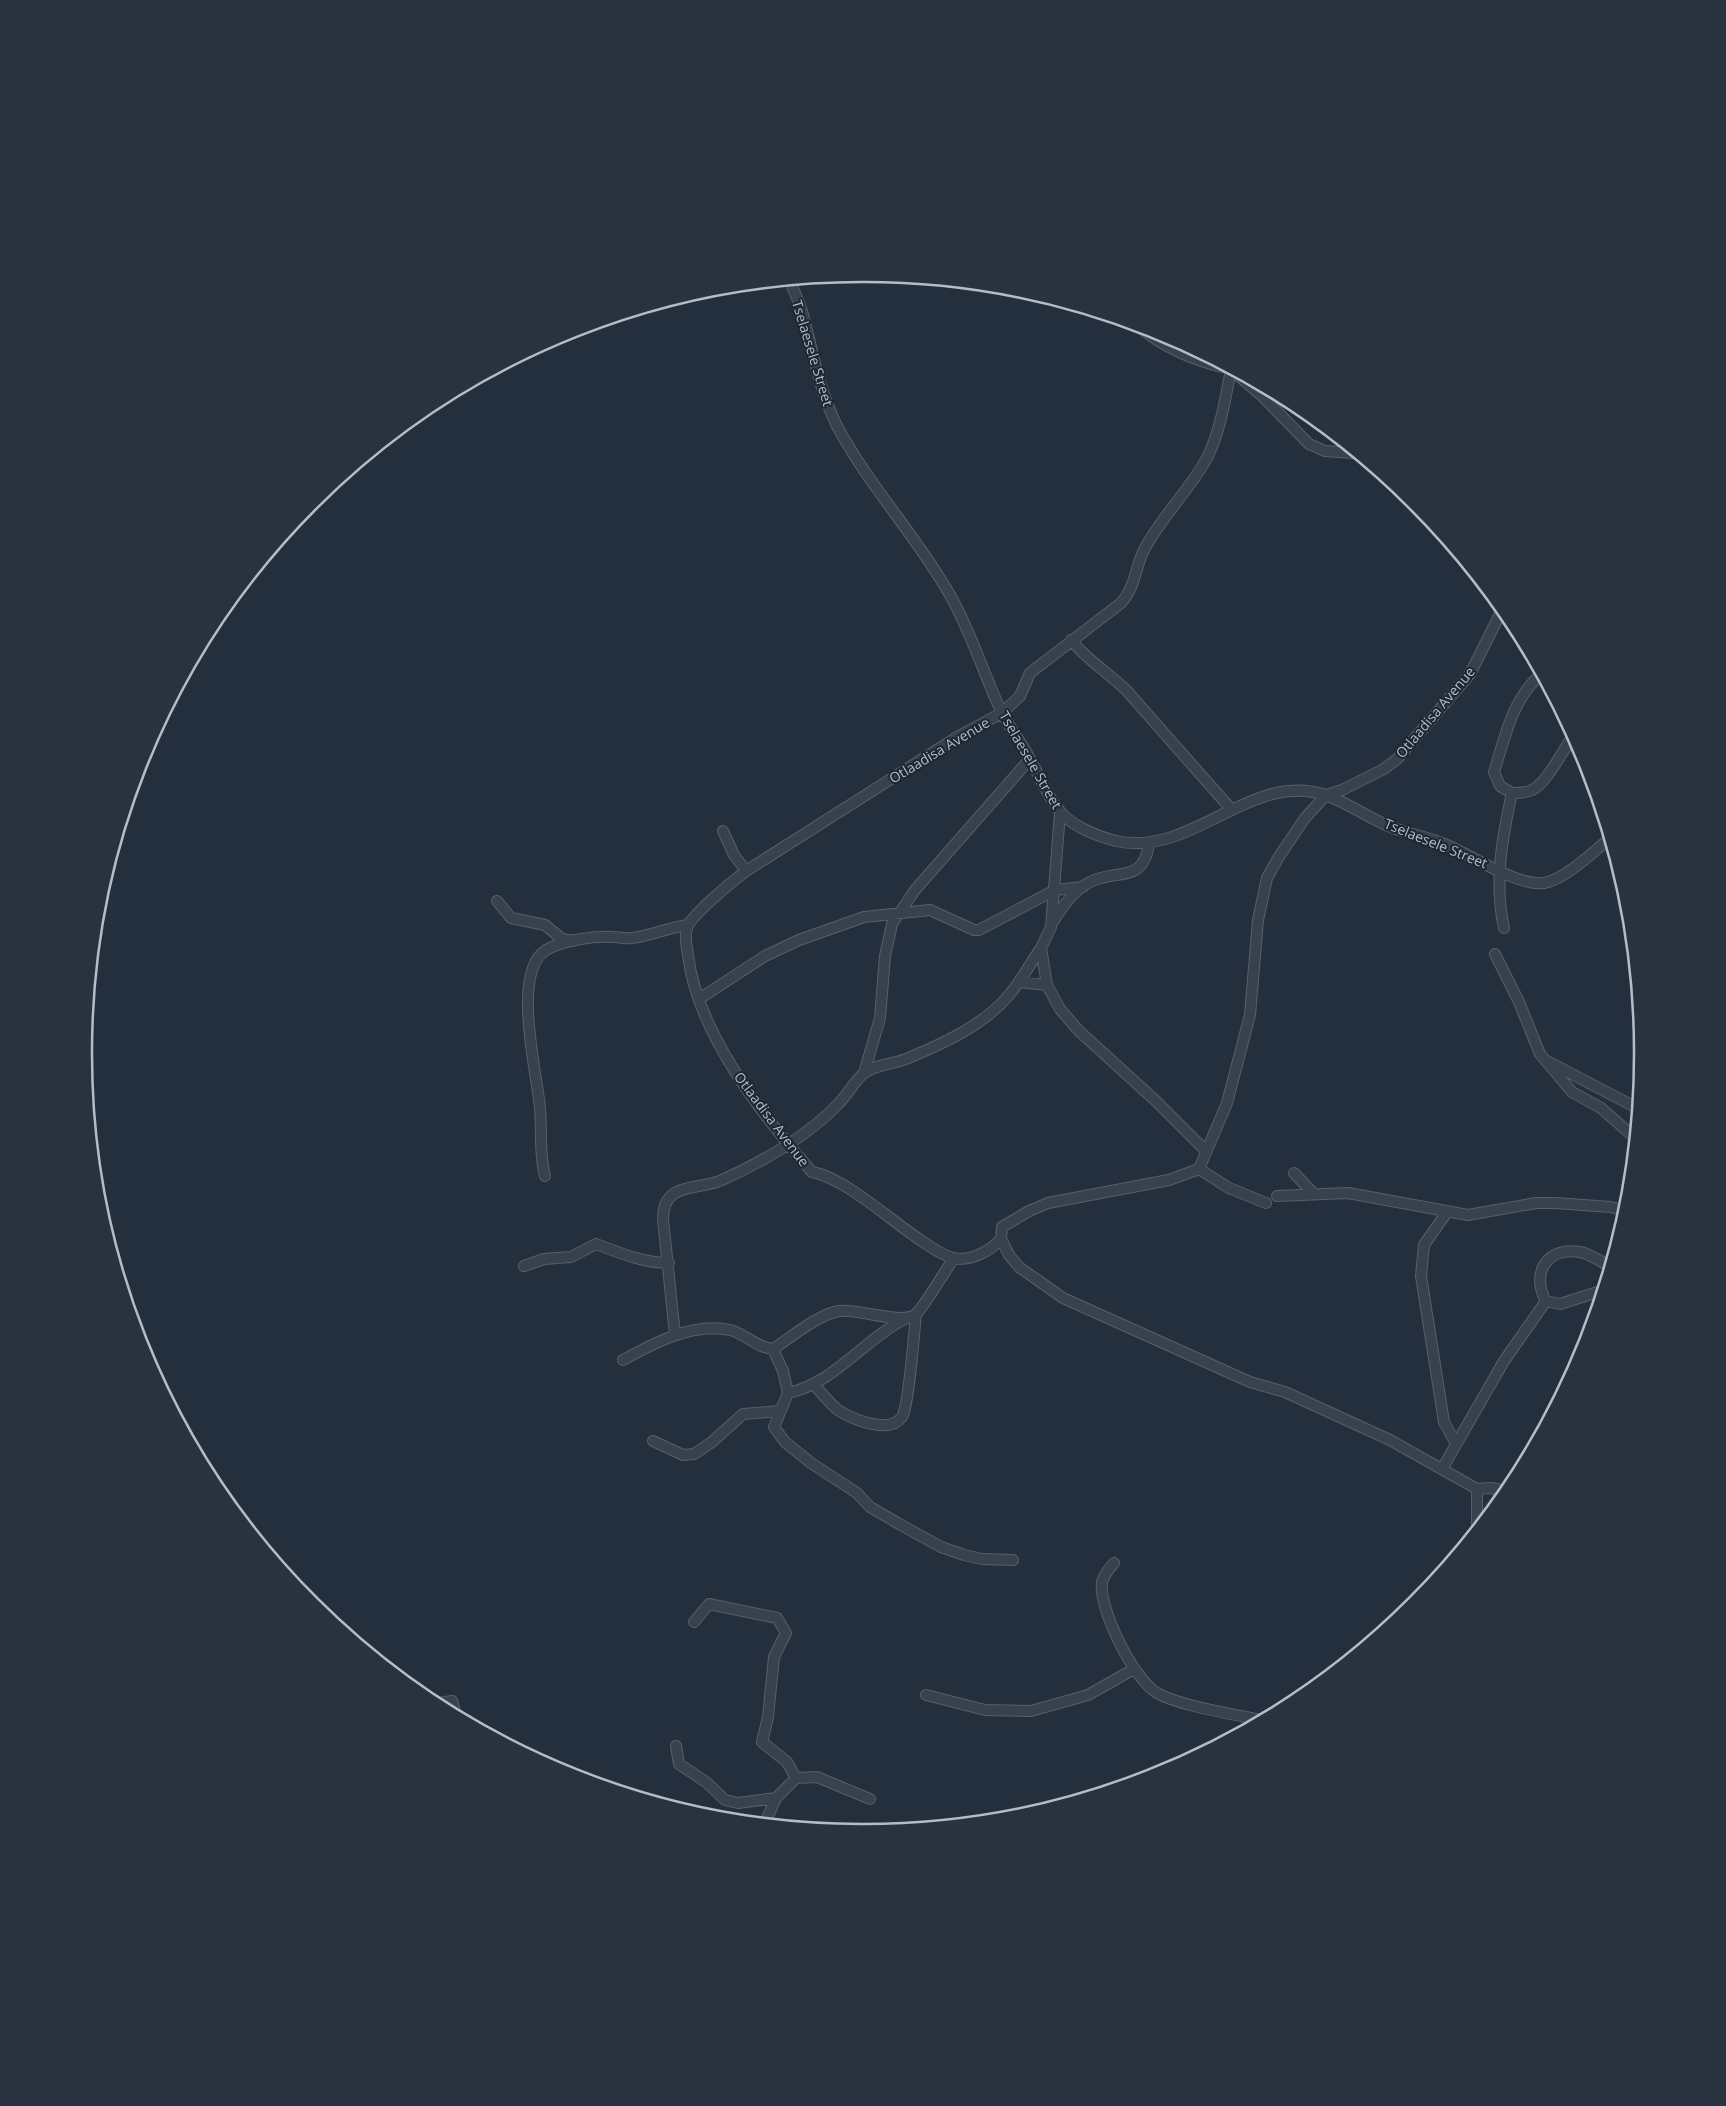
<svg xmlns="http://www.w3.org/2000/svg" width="1726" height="2106" font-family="'Open Sans',sans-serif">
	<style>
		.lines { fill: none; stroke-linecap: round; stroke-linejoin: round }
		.street-casing { stroke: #565f6c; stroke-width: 12 }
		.street { stroke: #38414e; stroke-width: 10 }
		.labels { text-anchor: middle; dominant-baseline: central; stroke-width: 4; stroke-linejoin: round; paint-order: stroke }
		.street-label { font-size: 14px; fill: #b4bcc9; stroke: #1d2633 }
		.rim { fill: none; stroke: #b4bcc9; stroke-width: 2.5 }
	</style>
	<rect width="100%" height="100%" fill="#242f3e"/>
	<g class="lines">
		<defs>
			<path id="street" d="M790,281C794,292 800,303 803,315C813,352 819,389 836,424C868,485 916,535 950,595C971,632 983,672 1001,711C1009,727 1021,742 1029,757C1039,775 1046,794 1059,810C1071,826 1097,836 1116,841C1194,858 1252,768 1328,796C1350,804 1370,819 1393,828C1410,834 1428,837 1445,844C1471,855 1519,887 1544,883C1565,879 1592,853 1609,839
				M1138,326C1164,348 1194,361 1227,368
				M1231,370C1225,399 1221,429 1208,456C1193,486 1162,516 1145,548C1135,566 1136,587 1121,603L1030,673L1020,696L1002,713L957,737L746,871C734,880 691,915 687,928C684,936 687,947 688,955C697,1032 762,1115 812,1172C845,1178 890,1220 919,1239C929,1246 941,1255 953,1258C970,1262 990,1251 1001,1239L1002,1227L1029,1211L1048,1203L1169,1180L1199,1169L1227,1103L1250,1015L1258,920L1267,878L1278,858L1305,818L1326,795L1342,790L1384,769L1397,759L1470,674L1502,610
				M1234,372L1262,396L1309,444L1325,451L1354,453
				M1071,640C1087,660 1109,673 1127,691L1231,809
				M1512,793C1519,793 1526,793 1532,790C1547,783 1563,750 1573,736
				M1060,813L1051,927L1041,948L1047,985L1060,1009L1079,1031L1157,1102L1206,1151
				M723,831L734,855L746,871
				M497,901L511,918L545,925L562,939L573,941
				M1053,922C1062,907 1074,890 1090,882C1116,868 1143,885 1149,844
				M1504,928C1494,883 1502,838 1512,793L1500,786L1494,772C1505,737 1512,700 1540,675
				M1495,954L1519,1002L1540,1054L1572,1092L1601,1108L1634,1137
				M1019,982L1047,985
				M699,999L765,956L799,940L864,917L930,910L974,930H979L1055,890L1083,887
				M1547,1061L1637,1108
				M864,1073L880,1018L885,956L892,924L915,890L1030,759
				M1199,1169L1229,1188L1266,1203
				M1294,1173L1313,1193
				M545,1176C539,1154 542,1131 540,1108C537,1073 511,972 546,950C563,940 594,936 613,937C620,937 626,939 632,938C651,936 669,927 688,925
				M1277,1196L1348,1193L1468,1215L1536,1203H1555L1611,1207L1625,1211
				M1447,1212L1424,1245L1421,1276L1444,1422L1456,1444
				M1001,1239L1009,1255L1019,1267L1063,1298L1250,1382L1285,1392L1390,1440L1477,1489L1491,1488L1506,1491
				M524,1266L544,1259L571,1257L596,1244C620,1253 643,1263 669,1263
				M1601,1291L1560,1304L1546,1301C1530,1273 1548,1246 1580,1252C1590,1254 1600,1261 1609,1266
				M675,1335L663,1219C663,1181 697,1191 722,1180C764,1161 807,1137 839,1103C848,1094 854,1082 863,1074C873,1065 894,1064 906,1059C942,1044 983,1026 1009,995C1021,981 1030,964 1041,948
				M773,1349C790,1338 819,1314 839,1311C859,1309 900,1324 915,1315C923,1309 946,1269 954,1258
				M623,1360C654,1343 693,1322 730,1330C746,1334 755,1347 773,1349L783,1371L788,1393L774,1427L785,1442L811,1463L857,1493L870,1507L901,1525L941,1547L964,1555L982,1559L1013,1560
				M814,1385C822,1393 829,1403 838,1410C852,1419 889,1435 902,1417C909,1405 914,1333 916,1314
				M788,1393C835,1383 863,1340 905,1319
				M653,1441L683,1455L694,1454L712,1442L743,1414L780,1411
				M1442,1469L1504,1361L1546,1301
				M1477,1527V1489
				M1114,1563C1109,1569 1104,1574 1102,1582C1098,1608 1134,1680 1157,1693C1180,1706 1233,1714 1261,1720
				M694,1622L709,1604L777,1618L786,1633L774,1657L768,1717L762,1742L787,1762L796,1778
				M926,1695L985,1710L1031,1711L1088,1695L1134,1669
				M438,1705L439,1703L452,1701L456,1715
				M676,1746L679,1764L706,1782L725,1800L738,1803L776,1798
				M765,1823L776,1798L796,1778L817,1777L870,1799"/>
		</defs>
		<use href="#street" class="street-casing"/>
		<use href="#street" class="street"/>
	</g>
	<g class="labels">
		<g class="street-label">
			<text transform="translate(813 353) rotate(73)">Tselaesele Street</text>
			<text transform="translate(1435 712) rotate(-50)">Otlaadisa Avenue</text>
			<text transform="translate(939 750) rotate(-31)">Otlaadisa Avenue</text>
			<text transform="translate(1031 760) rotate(60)">Tselaesele Street</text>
			<text transform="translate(1436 843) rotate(22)">Tselaesele Street</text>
			<text transform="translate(772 1119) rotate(53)">Otlaadisa Avenue</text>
		</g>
	</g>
	<path d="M0 0H1726V2106H0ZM862 282H864A770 770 0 0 1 1634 1052V1054A770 770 0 0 1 864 1824H862A770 770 0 0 1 92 1054V1052A770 770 0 0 1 862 282Z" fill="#29323f" fill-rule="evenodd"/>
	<path class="rim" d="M862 282H864A770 770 0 0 1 1634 1052V1054A770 770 0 0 1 864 1824H862A770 770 0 0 1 92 1054V1052A770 770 0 0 1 862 282Z"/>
</svg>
